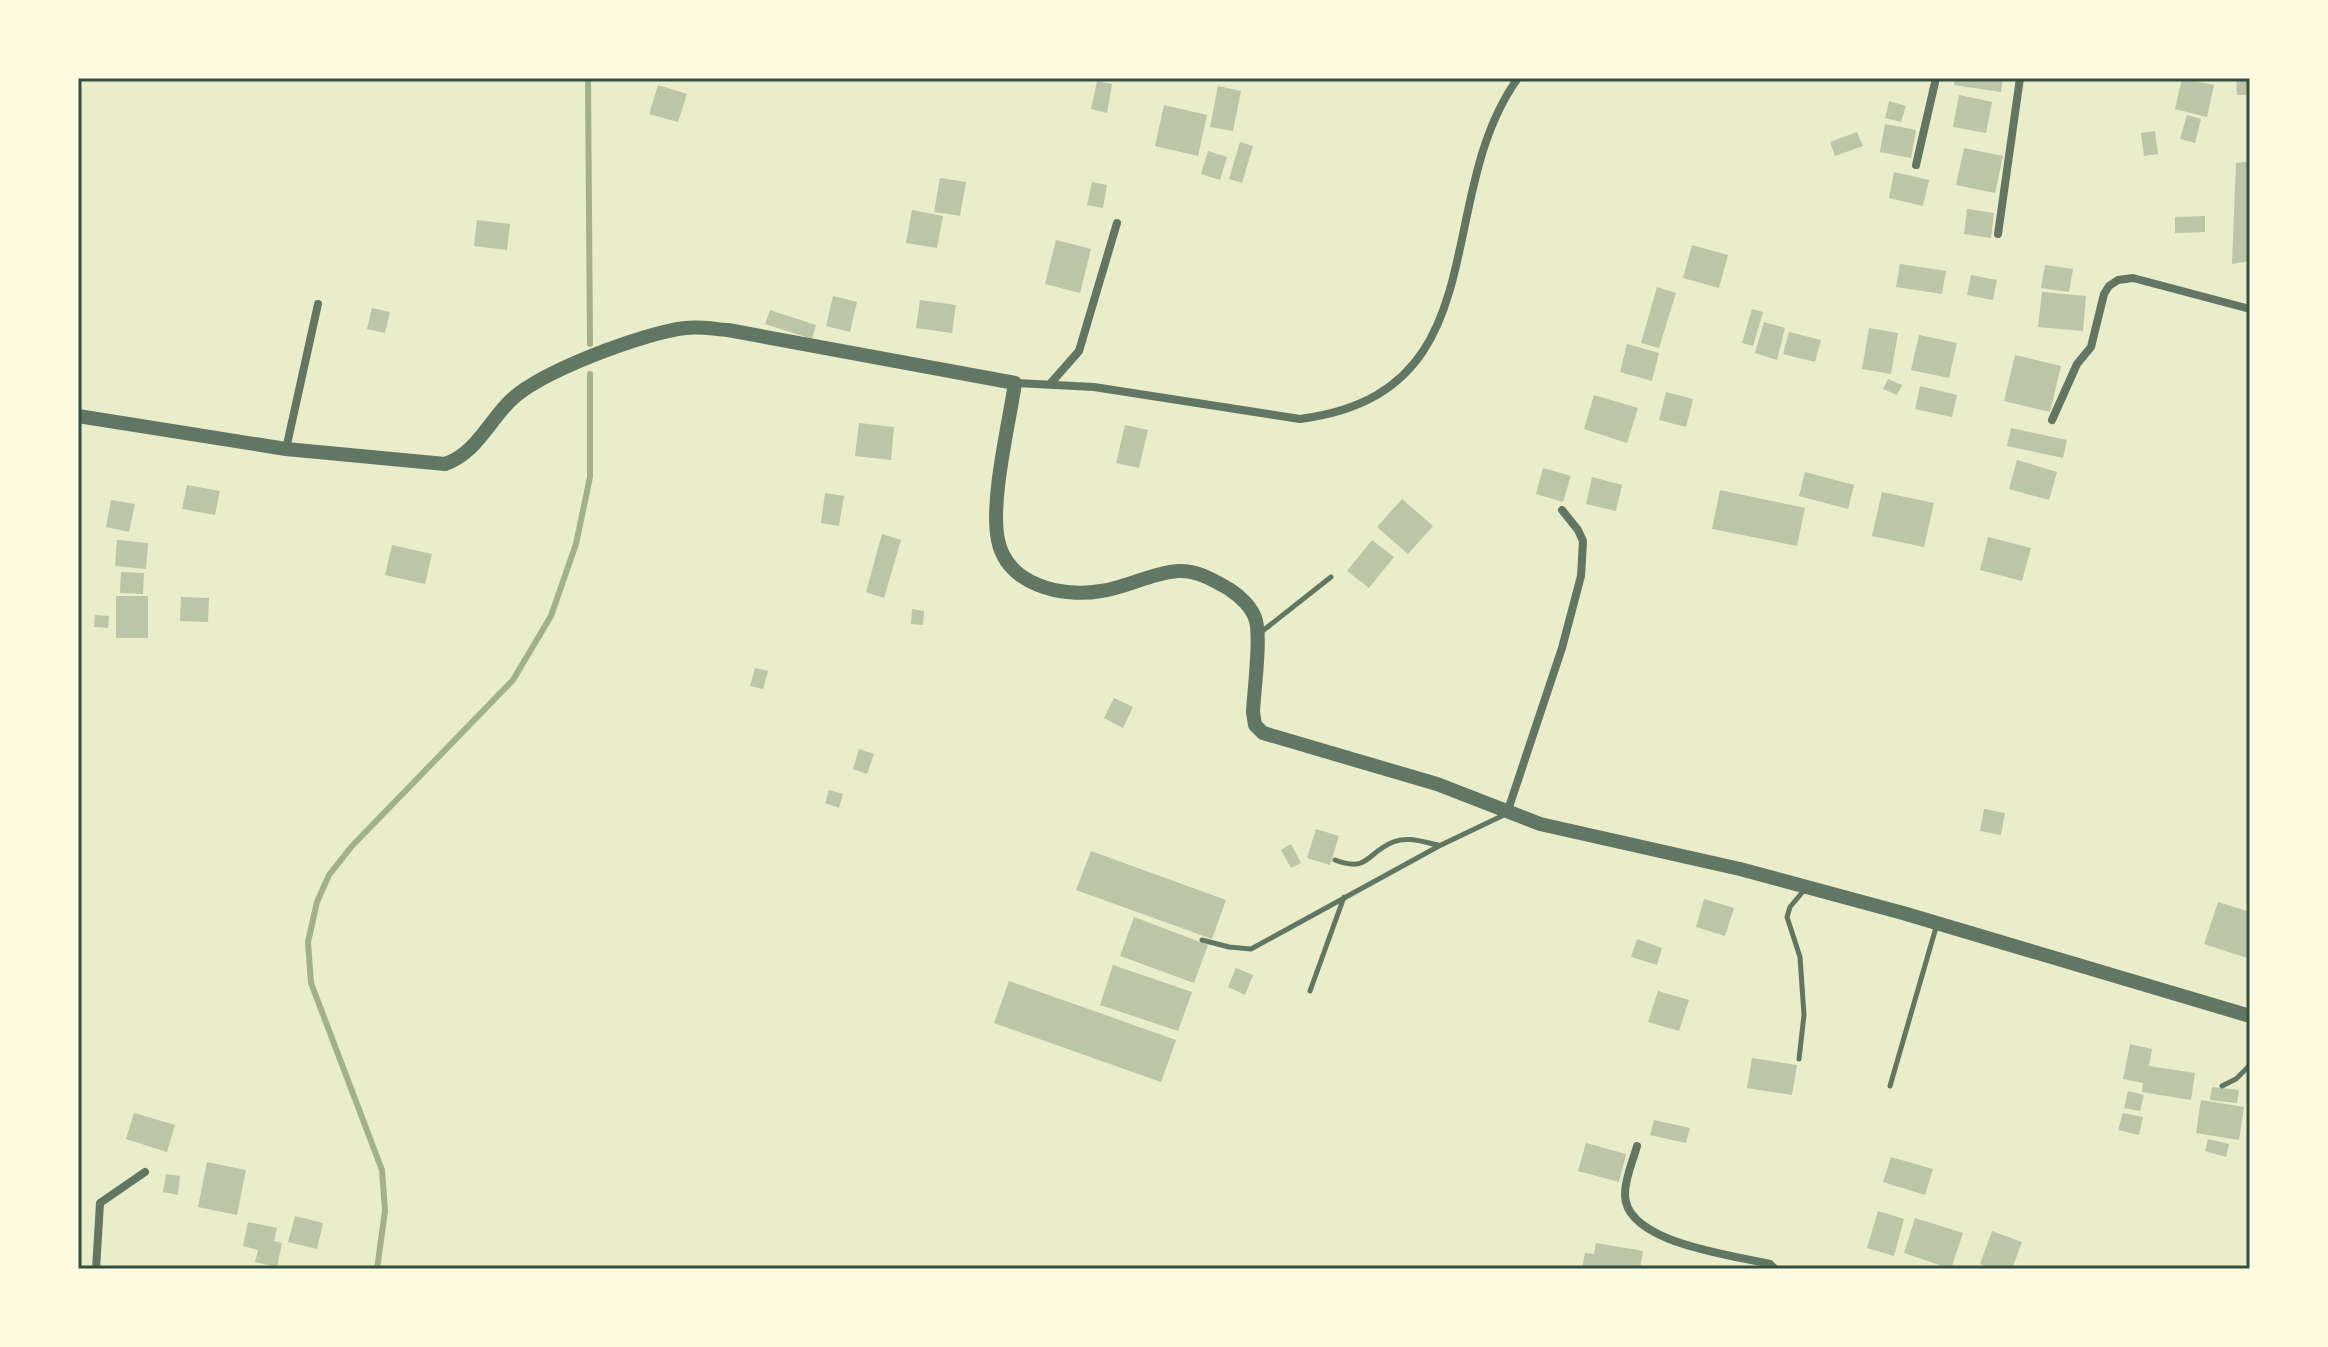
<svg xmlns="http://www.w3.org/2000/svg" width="2328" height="1347" font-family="Arial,sans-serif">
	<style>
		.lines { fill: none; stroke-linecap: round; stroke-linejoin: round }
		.stream { stroke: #a3b18a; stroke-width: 6 }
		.building { fill: #bcc5a7 }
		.service { stroke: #617663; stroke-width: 5 }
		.minor { stroke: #617663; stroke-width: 8 }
		.tertiary { stroke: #617663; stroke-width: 14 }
		.neatline { fill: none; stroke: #344e41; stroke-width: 3 }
	</style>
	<rect width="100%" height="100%" fill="#e9edc9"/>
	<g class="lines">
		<path class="stream" d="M588,78L590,344
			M377,1269L385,1211L382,1170L311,983L308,942L317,902L329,875L352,846L513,680L551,616L576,544L590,477V374"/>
	</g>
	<path class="building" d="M1955,78H2003L2001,92L1954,85Z
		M2182,78L2214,85L2207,117L2175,109Z
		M2236,78H2250V95H2237Z
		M1097,81L1112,84L1107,113L1091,109Z
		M658,85L687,94L678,122L649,114Z
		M1218,86L1241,91L1233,131L1210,127Z
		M1959,95L1992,102L1986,133L1953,127Z
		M1889,101L1906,106L1901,122L1885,118Z
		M1164,105L1207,115L1198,156L1155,146Z
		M2187,115L2201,119L2195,143L2180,139Z
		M1885,124L1916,130L1911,158L1880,152Z
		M2155,131L2158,154L2144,156L2141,133Z
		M1857,132L1863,146L1835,156L1830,142Z
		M1240,142L1253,146L1242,183L1229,179Z
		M1964,148L2003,156L1995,193L1956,185Z
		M1208,151L1227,157L1220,180L1201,174Z
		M2250,161V261L2232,264L2236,163Z
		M1894,172L1929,180L1923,206L1889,198Z
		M940,178L966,182L960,216L934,212Z
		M1092,182L1107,185L1103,208L1087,205Z
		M1967,209L1994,213L1991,238L1964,234Z
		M912,210L943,216L937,248L906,243Z
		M2205,216V232L2175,233V217Z
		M477,220L510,224L507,250L474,246Z
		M1056,240L1091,249L1080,293L1045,284Z
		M1692,245L1728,255L1719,288L1683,278Z
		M1900,264L1946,271L1942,294L1896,287Z
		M2045,265L2073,269L2069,292L2041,288Z
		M1971,275L1997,280L1993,300L1967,295Z
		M1657,287L1676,293L1659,348L1641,343Z
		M2042,292L2086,296L2083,331L2038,327Z
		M833,296L857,302L850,332L826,326Z
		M920,300L956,305L952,333L916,328Z
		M372,308L390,312L385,333L367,329Z
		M1752,309L1763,312L1753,346L1742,343Z
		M770,310L816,325L812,339L765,324Z
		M1764,322L1785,328L1777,360L1755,353Z
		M1869,328L1898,333L1891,374L1862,369Z
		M1789,332L1821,340L1815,362L1783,354Z
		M1919,335L1957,343L1949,378L1911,370Z
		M1627,344L1659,353L1652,381L1620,372Z
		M2015,355L2061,366L2050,412L2004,401Z
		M1888,379L1902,385L1897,395L1883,389Z
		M1920,386L1957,395L1952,417L1915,409Z
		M1666,392L1693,399L1686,427L1659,420Z
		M1594,395L1638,408L1627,443L1584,429Z
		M859,423L894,427L891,460L855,456Z
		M1125,425L1148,430L1139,468L1116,463Z
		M2011,428L2067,440L2063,458L2007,446Z
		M2017,460L2057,472L2049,500L2009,489Z
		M1543,468L1571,476L1563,502L1536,494Z
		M1805,472L1854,485L1848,509L1799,496Z
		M1592,477L1622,485L1616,511L1586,504Z
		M187,485L220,491L215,515L182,509Z
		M1720,490L1805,508L1797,546L1712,529Z
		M1882,492L1934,503L1924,547L1872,536Z
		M825,493L844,496L839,526L821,523Z
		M1402,499L1433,526L1408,554L1377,527Z
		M111,500L135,504L129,532L106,527Z
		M882,534L901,540L884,598L866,592Z
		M1988,537L2031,548L2022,581L1980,570Z
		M117,540L148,543L146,569L115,566Z
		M1372,540L1394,557L1369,588L1347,571Z
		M392,545L432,554L425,584L385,575Z
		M121,572L144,573L143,594L120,593Z
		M116,596H148V638H116Z
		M181,597L209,598L208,622L180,621Z
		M912,609L924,611L923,625L911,624Z
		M95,615L109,616L108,628L94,627Z
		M755,668L768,671L763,689L750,686Z
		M1114,698L1133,707L1123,728L1104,718Z
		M859,749L874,754L867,774L853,769Z
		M829,790L843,794L839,808L825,803Z
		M1984,809L2005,813L2001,835L1980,831Z
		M1316,829L1339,836L1330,865L1307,858Z
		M1291,844L1301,863L1291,868L1281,850Z
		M1091,851L1226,900L1212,939L1076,890Z
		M1704,899L1734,908L1725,936L1696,927Z
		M2218,902L2250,912V949L2247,958L2204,944Z
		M1134,917L1208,945L1194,983L1120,956Z
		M1637,939L1662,948L1657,965L1631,957Z
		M1113,965L1192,992L1178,1031L1100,1005Z
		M1236,968L1253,975L1245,995L1228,987Z
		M1009,981L1176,1040L1161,1082L994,1023Z
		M1658,991L1689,1000L1679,1031L1648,1022Z
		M2130,1044L2152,1049L2149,1066L2195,1073L2191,1100L2142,1092L2143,1083L2123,1079Z
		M1752,1058L1797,1065L1792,1095L1747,1088Z
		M2212,1087L2239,1090L2237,1103L2210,1100Z
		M2128,1091L2144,1095L2140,1111L2124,1108Z
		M2201,1100L2244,1107L2239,1140L2196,1133Z
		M134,1113L175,1125L167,1152L126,1139Z
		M2123,1113L2143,1117L2139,1135L2118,1130Z
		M1654,1120L1690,1128L1686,1143L1650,1135Z
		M2208,1139L2229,1144L2226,1157L2205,1151Z
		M1586,1143L1626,1154L1619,1182L1578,1171Z
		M1891,1157L1933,1169L1925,1195L1883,1182Z
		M207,1162L246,1170L237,1215L198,1207Z
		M166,1174L180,1176L178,1195L163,1192Z
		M1878,1211L1904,1219L1894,1256L1867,1248Z
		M295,1216L323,1223L317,1249L288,1242Z
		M1915,1218L1963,1233L1951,1269L1904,1253Z
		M248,1222L277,1228L274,1241L282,1243L277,1267L255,1262L258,1250L243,1246Z
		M1992,1231L2022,1242L2012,1269H1995L1980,1264Z
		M1596,1243L1643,1251L1640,1269H1582L1585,1253L1594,1254Z"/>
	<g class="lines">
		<path class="service" d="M1260,633L1331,577
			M1335,860C1369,873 1366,853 1393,842C1407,836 1423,842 1438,845
			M1202,940L1229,947L1251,949L1439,846L1506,814
			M1310,991L1344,897
			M1799,1059L1804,1015L1800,957L1787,917L1790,907L1806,888
			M1890,1086L1937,924
			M2222,1086L2236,1079L2250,1065"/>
		<path class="minor" d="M1916,165L1936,78
			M1998,234L2020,78
			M1015,383L1094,387L1300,419C1501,393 1430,200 1518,78
			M1050,384L1079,351L1117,223
			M2052,420L2077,364L2091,347L2104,294L2109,286L2118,280L2133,278L2250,309
			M286,449L318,304
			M1507,813L1562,648L1581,576L1583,541L1578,530L1562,510
			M1637,1146C1633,1161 1625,1178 1625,1194C1624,1243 1733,1255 1770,1264L1775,1269
			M96,1269L100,1203L145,1172"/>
		<path class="tertiary" d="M78,416L286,449L445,464C475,454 488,423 510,401C539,372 643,333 685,328C699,326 714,329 728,330L1015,383C1009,424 990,501 998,540C1007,585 1062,598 1101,591C1128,587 1151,573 1178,571C1197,570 1213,580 1229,589C1240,596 1253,608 1256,621C1261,639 1254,691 1253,712L1255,725L1263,733L1437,784L1540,824L1740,869L1903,913L2250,1016"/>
	</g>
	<rect width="2328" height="1347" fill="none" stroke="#fefae0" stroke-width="160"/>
	<rect x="80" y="80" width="2168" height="1187" class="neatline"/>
</svg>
